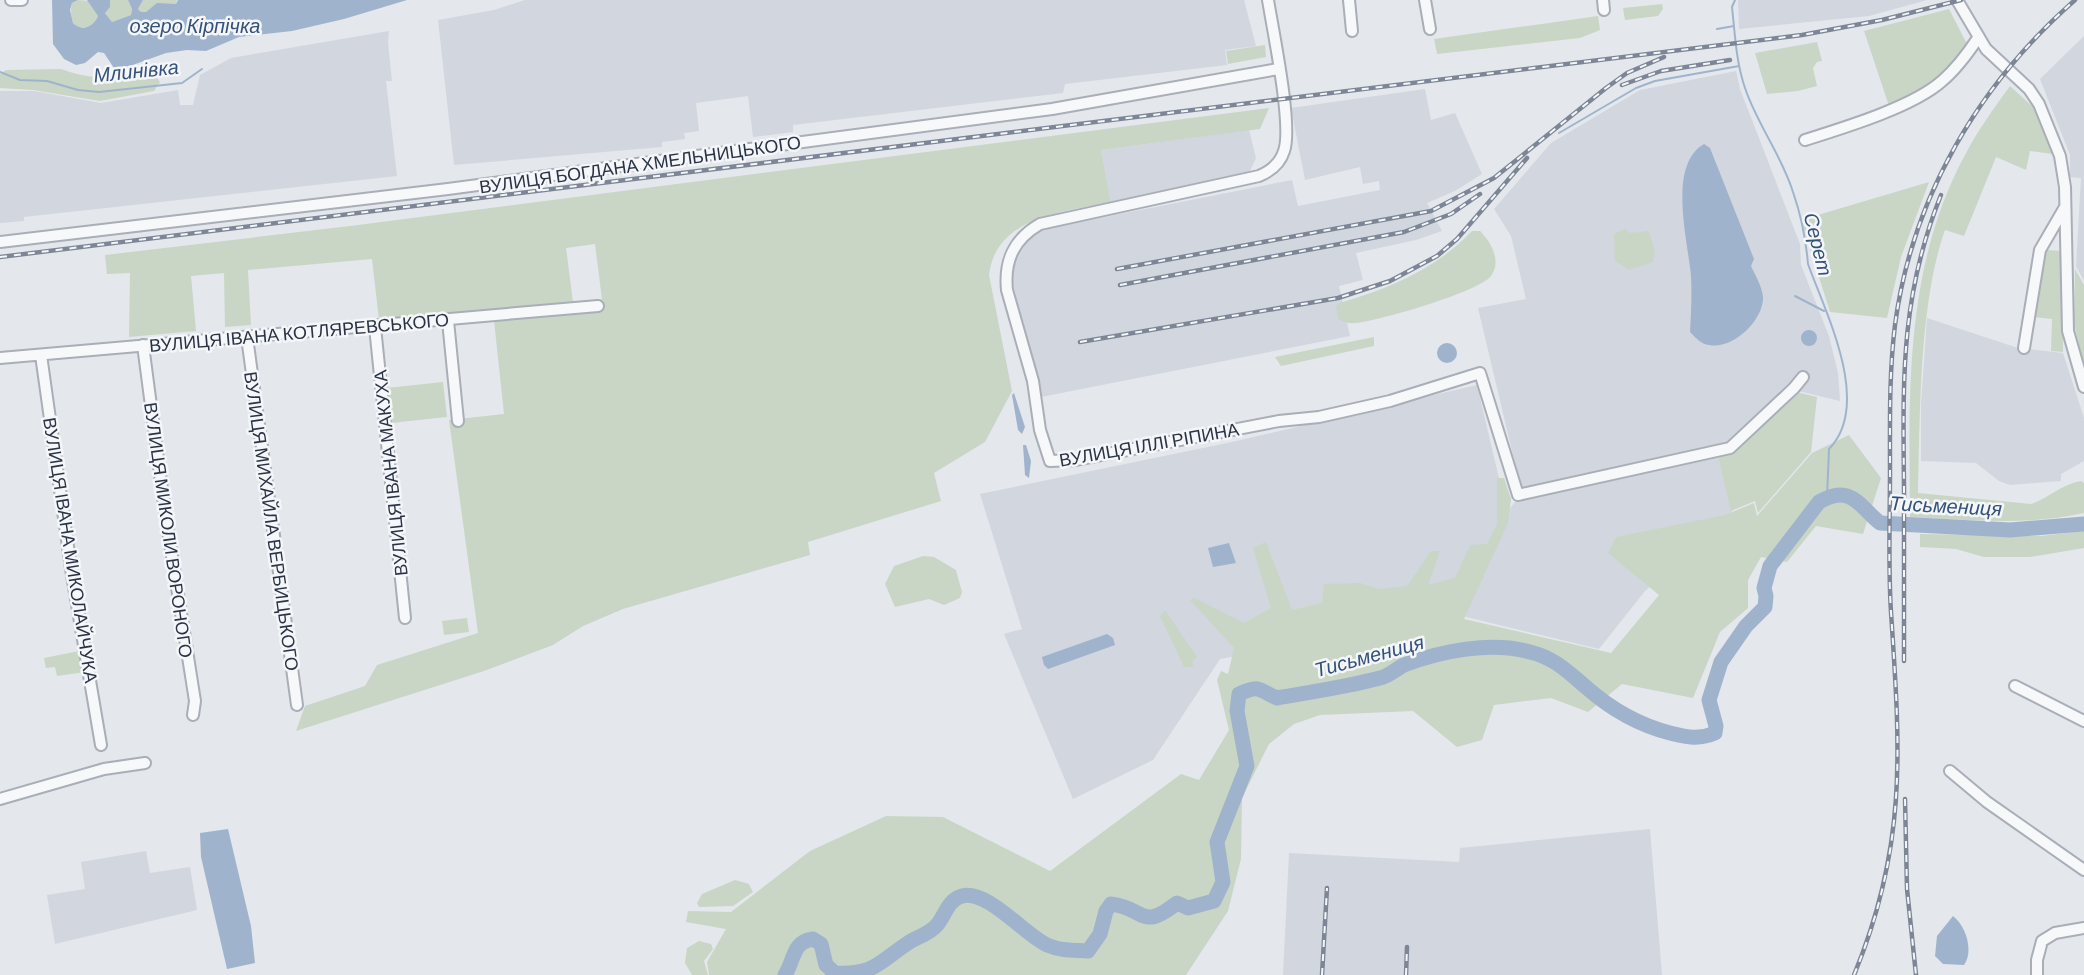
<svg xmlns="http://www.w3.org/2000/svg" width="2084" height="975" font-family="Barlow,sans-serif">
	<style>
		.built { fill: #d2d6de }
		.green { fill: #c9d6c5; fill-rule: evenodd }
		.water { fill: #9fb4cc }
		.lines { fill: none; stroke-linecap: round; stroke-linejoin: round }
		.stream { stroke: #9fb4cc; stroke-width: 2 }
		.river { stroke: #9fb4cc; stroke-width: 15 }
		.minor-casing { stroke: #a9aeb7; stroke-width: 14 }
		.minor { stroke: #f7f8fa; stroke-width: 10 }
		.rail-casing { stroke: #7d8696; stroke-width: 4.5 }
		.rail { stroke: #f4f6f9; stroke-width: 2; stroke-dasharray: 7; stroke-linecap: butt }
		.labels { text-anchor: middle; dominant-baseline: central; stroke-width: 5; stroke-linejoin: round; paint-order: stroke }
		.street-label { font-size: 18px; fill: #2b3445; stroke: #f4f6f9 }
		.water-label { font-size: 20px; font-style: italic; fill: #34527a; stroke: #f4f6f9 }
	</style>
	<rect width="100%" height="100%" fill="#e4e7ec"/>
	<path class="built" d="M525,0H1244L1256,46L1225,50L1227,65L1065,84L1063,93L793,125V132L753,137L748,96L696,103L699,131L684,133L685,139L662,142V147L454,165L438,20L494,10Z
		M1738,0H1927L1869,16L1739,29Z
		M389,31L388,43L392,81H386L397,176L24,217V221L0,223V91H34L101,103L178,90L180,105H193L200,75L231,58Z
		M2084,36V281L2076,266L2081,178L2070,177V155L2040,79Z
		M1736,71L1740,89L1800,244L1801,265L1829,336L1838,373L1840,401L1790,389L1736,440L1521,489L1478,308L1526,299L1511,236L1494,209L1551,143L1640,90Z
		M1425,89L1431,120L1455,113L1482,174L1455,191L1427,203L1442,231L1416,240L1356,253L1363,280L1339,286L1350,336L1041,397L1012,280L1013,264L1019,249L1030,236L1039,230L1292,180L1298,206L1380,190L1379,181L1363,184L1360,167L1305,180L1291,108Z
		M1249,130L1256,158L1250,171L1111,202L1101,150Z
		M1927,318L2018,348L2063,353L2084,418V461L2061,474V481L2010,485L1999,481L1976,463L1921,461V404Z
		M1477,385L1507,512L1515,502L1525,496L1718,457L1733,515L1645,591L1599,649L1462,616L1220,659L1153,760L1073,799L1004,634L1022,629L980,494L1232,442Z
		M1650,829L1662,975H1283L1289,853L1459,862L1460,848Z
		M146,851L150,873L190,867L197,910L55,944L47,895L85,889L81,862Z"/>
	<path class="green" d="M78,0L89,1L98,16C94,27 87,28 76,27C71,21 70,10 72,3Z
		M110,0H128L132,9L131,15L112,22L105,13Z
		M143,0H177L176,4H157L146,12H141L138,9Z
		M1662,4L1663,9L1658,16L1625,20L1623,8Z
		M1949,9L1968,46C1939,83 1932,88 1889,106L1864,31Z
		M1598,16L1600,30L1580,38L1437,54L1434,39Z
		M1817,42L1822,61L1817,62L1813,68L1817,86L1798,91L1767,94L1755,53Z
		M1265,45L1266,57L1228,64L1226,51Z
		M61,69C97,82 121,78 157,78L160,82L154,91L100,101L33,90L0,88V74L6,70Z
		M2010,86L2033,107L2053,154L2030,151L2026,170L1996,157L1964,236L1945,230C1919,303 1920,414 1918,493L2031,504C2049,498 2062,484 2081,481L2084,483V513C2026,526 1968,520 1910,517C1909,393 1904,268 1965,155C1978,130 1994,108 2010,86Z
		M1269,108L1260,129L1101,150L1111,202C1064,212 996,216 989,275L1012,391L985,442L934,473L941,501L808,542L810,555L623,609L583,626L553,645L484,671L296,731L305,706L365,686L377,665L478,633L449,420L504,414L493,311L379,320L372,259L248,270L251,325L225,327L224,273L191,276L196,331L129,337L130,273L107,274L105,255L350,226ZM595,244L602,299L573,302L566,248Z
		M1929,182L1901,257L1887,318L1830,312L1801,220Z
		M1625,229L1630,233L1649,231L1655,252L1653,262L1629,270L1615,261L1614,234Z
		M1472,231H1480C1491,242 1502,261 1491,276C1479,292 1378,321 1356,323C1349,324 1344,322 1338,319L1336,306L1339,303C1389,289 1436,269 1472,231Z
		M2047,250L2062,251L2063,352L2051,351L2052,319L2033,317Z
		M2075,269L2084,285V367L2074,323Z
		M1374,337V346L1281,366L1275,357Z
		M443,382L447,417L391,423L387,388Z
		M1796,392L1817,397L1811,452L1758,513L1755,501L1731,511L1718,457L1736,450Z
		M1849,435L1881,478L1863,534L1816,526L1787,562L1761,557L1748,580V608L1720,632L1693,698L1622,684L1588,712L1551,698L1494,705L1482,740L1457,747L1413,711L1320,715L1294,724L1269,744L1242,798L1241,859L1228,911L1186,975H709L707,962L726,929L686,922L688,911L731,912L810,851L886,816L943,817L1050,871L1181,774L1199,780L1229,730L1217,680L1221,671L1228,674L1234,648L1190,600L1194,598L1244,623L1271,608L1253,548L1266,542L1292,610L1322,603L1324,584L1360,583L1379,589L1407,586L1431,551H1440L1428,585L1455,578L1470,545L1487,544L1497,524V478H1504L1511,499L1508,523L1464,619L1611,653L1659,595L1608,553L1616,537L1725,515L1754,503L1757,516L1812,453Z
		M2084,531V548L2030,557H1984L1956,549L1920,547V534L2041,536Z
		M923,556L934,557L956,570L962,592L960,598L944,605L929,599L895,607L885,584L894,566Z
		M1165,610L1197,657L1192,661L1194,667H1184L1160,616Z
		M467,618L469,632L444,635L442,621Z
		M79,651L82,652L85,672L57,676L55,667L46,668L44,658Z
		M735,880L749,884L753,892L733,906L699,907L697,903L702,894Z
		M699,941L711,944L713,949L704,961L708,975H692L685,963L687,948Z"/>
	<path class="water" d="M52,0H78L72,3L70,10L73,23C81,32 94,27 98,16L87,0H110V7L105,13L112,22L131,15L132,9L128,0H143L138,9L141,12H146L157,3L176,4L178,0H407L344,19L292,31L239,37L206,51L187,50L166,53L130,66L114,68L104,53L98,52L85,63L76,65L64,59L53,44Z
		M1704,144L1710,148L1754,259L1751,266C1755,275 1762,286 1763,297C1764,320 1733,350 1709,345C1701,344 1696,338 1690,332C1691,314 1692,295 1691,276C1688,241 1667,165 1704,144Z
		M1801 338a8 8 0 1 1 16 0a8 8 0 1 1-16 0Z
		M1437 353a10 10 0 1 1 20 0a10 10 0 1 1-20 0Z
		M1014,393L1025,427L1022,434L1018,430L1012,395Z
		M1023,445H1026L1031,461L1029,478L1025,475Z
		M1229,543L1236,563L1213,567L1208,548Z
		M1107,634L1113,638L1115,645L1048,669L1044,665L1042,657Z
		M228,829L251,926L255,963L227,969L201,857L200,833Z
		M1953,916C1966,926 1974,951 1964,965L1943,964L1935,956L1937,936Z"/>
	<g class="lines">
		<path class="stream" d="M1735,0L1732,7C1735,34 1736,62 1745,88C1757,124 1782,156 1793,192C1801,215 1806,240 1808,264C1825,312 1873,404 1829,449L1827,497
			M1717,29L1734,26
			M0,72L20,80L47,81L78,90L99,92L182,83L202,69
			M1559,133L1636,88L1655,81L1739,66
			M1795,296L1824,311"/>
		<path class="river" d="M785,975C795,959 792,942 813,939L821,944L826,965L835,973C875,975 879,962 908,943C917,937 929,934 936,926C945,917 947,900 962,896C987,889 1025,935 1047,945C1061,951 1073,950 1088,951L1100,934L1106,911L1111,904C1146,908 1140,932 1177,903L1188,908L1214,901L1223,882L1217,842L1247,766L1237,711L1239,694C1261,684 1258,690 1277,698C1311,692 1346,687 1380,678C1389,676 1396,669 1404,665C1441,651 1491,641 1530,652C1555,658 1568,672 1587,688C1611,709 1639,725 1670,733C1687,737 1699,740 1715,733L1716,726L1709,700L1721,662L1746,626L1765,607L1766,596L1764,588L1770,566L1819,502C1851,483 1859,506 1880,523L2010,530L2084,524"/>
		<defs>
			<path id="minor" d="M11,0H22
				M1268,0C1273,31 1293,126 1284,151C1280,164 1271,171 1259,176L1040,224C1014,239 1004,260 1007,290L1033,381L1040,430L1050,461L1076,460L1279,421L1319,417L1390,401L1480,373L1518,495L1730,448L1794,388L1803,377
				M1349,0L1352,31
				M1425,0L1430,29
				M1603,0L1604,10
				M1957,0L1986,49L2029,89L2039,104L2060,156L2065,187L2068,331L2084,387
				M1805,140C1843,128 1913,107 1942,81C1955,70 1968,53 1978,38
				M0,242L448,189L1052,109L1278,69
				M448,321L458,421
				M375,327L405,618
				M247,337L297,705
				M143,345L165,512L195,701L193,715
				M2024,348L2040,250L2065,207
				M41,355L72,575L101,745
				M0,358L598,306
				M2015,686L2084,721
				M1950,771L1987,802L2084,870
				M0,799L104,769L145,763
				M2037,975V960L2042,941L2055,933L2084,928"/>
		</defs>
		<use href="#minor" class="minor-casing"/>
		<use href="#minor" class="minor"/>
		<defs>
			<path id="rail" d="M1622,85L1661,71L1730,60
				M0,257L1802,35L1882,20L1961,0
				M1117,269L1431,211L1494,178L1606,88L1627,73L1664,57
				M1120,285L1404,232L1451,214L1480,194
				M1080,342L1338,298L1390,281L1437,256L1457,239L1527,158
				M1904,661C1904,603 1904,545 1904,487C1903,380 1900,297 1941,195
				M1905,799L1907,889L1916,975
				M1322,975L1327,888
				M1406,975L1407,947
				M1854,975C1908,845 1900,748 1891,612C1888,565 1890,517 1890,471C1890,422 1889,373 1895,325C1912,197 1979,84 2075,0"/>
		</defs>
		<use href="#rail" class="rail-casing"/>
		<use href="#rail" class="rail"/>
	</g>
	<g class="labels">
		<g class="street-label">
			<text transform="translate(640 164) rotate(-8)">ВУЛИЦЯ БОГДАНА ХМЕЛЬНИЦЬКОГО</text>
			<text transform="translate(299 332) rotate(-5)">ВУЛИЦЯ ІВАНА КОТЛЯРЕВСЬКОГО</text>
			<text transform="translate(1149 444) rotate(-10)">ВУЛИЦЯ ІЛЛІ РІПИНА</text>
			<text transform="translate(390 473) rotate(-96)">ВУЛИЦЯ ІВАНА МАКУХА</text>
			<text transform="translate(272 521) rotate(82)">ВУЛИЦЯ МИХАЙЛА ВЕРБИЦЬКОГО</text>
			<text transform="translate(169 530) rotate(82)">ВУЛИЦЯ МИКОЛИ ВОРОНОГО</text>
			<text transform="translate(71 550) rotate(81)">ВУЛИЦЯ ІВАНА МИКОЛАЙЧУКА</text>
		</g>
		<g class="water-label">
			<text x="195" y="25">озеро Кірпічка</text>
			<text transform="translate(136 70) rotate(-6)">Млинівка</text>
			<text transform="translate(1819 244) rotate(76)">Серет</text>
			<text transform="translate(1946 505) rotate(3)">Тисьмениця</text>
			<text transform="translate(1369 655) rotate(-15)">Тисьмениця</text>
		</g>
	</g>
</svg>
